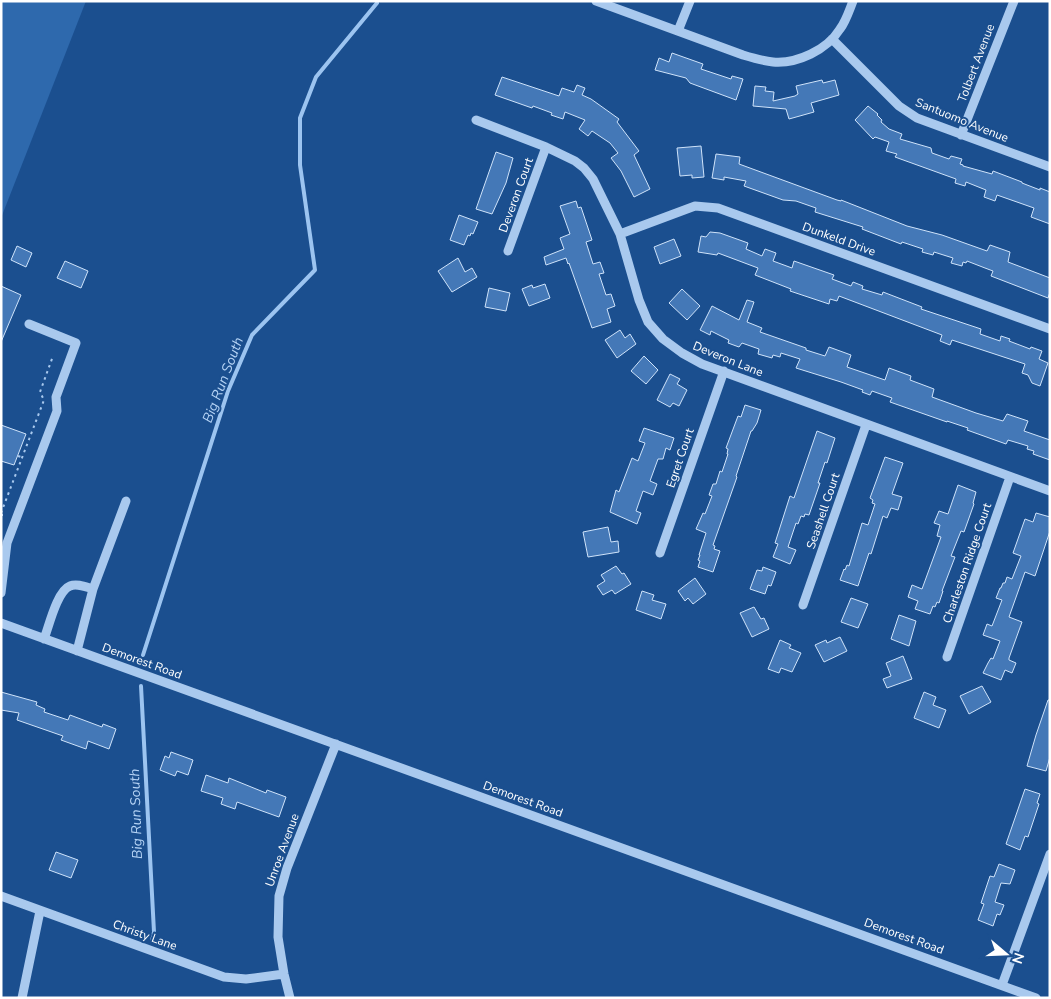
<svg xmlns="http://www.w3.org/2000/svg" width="1051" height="999" font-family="'Nunito Sans',sans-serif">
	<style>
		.green { fill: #2e69ad }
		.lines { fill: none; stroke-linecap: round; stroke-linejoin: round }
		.stream { stroke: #9cc4f0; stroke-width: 4 }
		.building { fill: #4478b7; stroke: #cfe3fa }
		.path { stroke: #a9c9ee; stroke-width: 2; stroke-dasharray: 2.5 4; stroke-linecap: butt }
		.minor { stroke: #a9c9ee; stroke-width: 9 }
		.labels { text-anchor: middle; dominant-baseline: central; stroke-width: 4; stroke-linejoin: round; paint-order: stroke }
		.street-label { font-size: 12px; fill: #fff; stroke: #1b4f8f }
		.water-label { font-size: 14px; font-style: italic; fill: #b5d3f5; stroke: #1b4f8f }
	</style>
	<rect width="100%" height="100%" fill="#1b4f8f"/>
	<path class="green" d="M1,1H86L1,218Z"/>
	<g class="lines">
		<path class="stream" d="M143,655L228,391L252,335L315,270L300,165V118L316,77L377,3
			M141,686L154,932L152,941"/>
	</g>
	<path class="building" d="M672,53L703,64L701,69L731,79L732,76L743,79L736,100L690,83L686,78L655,70L659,58L669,62Z
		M502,77L559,96L562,88L574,92L577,85L585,88L582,95L591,99L619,119L617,122L639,151L634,155L650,189L634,197L621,171L611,158L618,153L610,143L592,131L588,136L579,129L585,120L565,112L563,119L551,115L552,113L533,106L532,108L495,95Z
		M822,80L823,83L835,80L839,95L811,103L814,112L789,119L786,109L753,106L755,86L766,87L765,91L774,92L773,101L795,96L798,94L796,86Z
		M868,106L878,114L877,115L882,120L881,122L889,129L902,134L900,139L931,148L932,153L949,159L951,156L962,159L960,164L963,165V166L992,174L993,171L1022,182V183L1040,190V188L1050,192V224L1031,217L1034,208L997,195L995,201L984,197L986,190L966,182L965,186L955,183L956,179L895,157L897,154L886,151L889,142L875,137L873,139L855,120Z
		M701,146L704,177L692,178V175L680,176L677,148Z
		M496,152L513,158L506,183L492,214L476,209Z
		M716,154L740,157L739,164L837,200L841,201V200L907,226L942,235L987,251L990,245L1010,252L1008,262L1050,278V292L1048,298L991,276L993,271L985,268L967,261L966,263L963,262L962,266L951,263L953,258L934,252L933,255L922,252L923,249L902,242L901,244L862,229L863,227L815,212L816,208L796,201L783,200L744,186L746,181L724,177V180L712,178Z
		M576,201L578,208L581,207L592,240L586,242L593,264L600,262L604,273L599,274L606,295L611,294L615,306L607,309L611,322L592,328L569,263L568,264L566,258L546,265L544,257L564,249L560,238L570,234L560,206Z
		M459,215L478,222L473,234L471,233L470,236L468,235L464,245L450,240Z
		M710,232L720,233L748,243L746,249L762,256L765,249L776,253L773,261L792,268L794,261L834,275L832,279L851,286L853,282L863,286L862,289L882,295L883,292L922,307L921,309L981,329L980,334L1000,341L1001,336L1010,339L1009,341L1030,349L1031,347L1042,351L1039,359L1048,363L1040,386L1032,383L1028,375L1022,373L1025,364L952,340L950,345L940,341L942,335L839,296L837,301L830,299L829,304L790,291L791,289L755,275L758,268L718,253L717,255L698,252L701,236L706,237Z
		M674,239L681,256L660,264L654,247Z
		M17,246L32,253L26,267L11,260Z
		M458,258L465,272L472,268L477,277L452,292L438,271Z
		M65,261L88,271L81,288L57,278Z
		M545,284L550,298L529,306L522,289L532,285L533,288Z
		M1,286L21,295L1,342Z
		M489,288L510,293L506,311L485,307Z
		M682,289L700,306L687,320L669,303Z
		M747,300L754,302L747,322L762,328L760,332L806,348V350L825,356L829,347L851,355L847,367L885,380L889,368L911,376L910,380L934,389L932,397L976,413L1003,421L1007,414L1028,421L1024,431L1050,440V460L1033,454L1034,451L1027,449L1028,446L1008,440L1006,444L967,430L968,428L947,421V422L890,402L892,398L872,391L870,395L862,392L863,390L841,382L796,368L800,359L781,353L780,357L773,355L772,358L758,354L759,349L742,343L739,347L728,343L729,340L711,331L710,335L700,330L712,306L739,320Z
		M620,330L625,338L630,334L636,344L617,358L605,340Z
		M644,356L658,370L646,384L631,371Z
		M670,374L680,379L677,384L687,390L679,406L673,403L670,407L657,400Z
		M745,405L761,410L757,423L752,431H751L736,476L737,477L713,545L715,546L714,549L720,551L713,572L698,567L700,561L698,560L700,555H699L706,533L696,529L703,513L705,514L712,496L709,495L713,484H716L720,471L722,472L728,454H727L728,449L726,448L738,416L741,417Z
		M1,425L26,434L14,465L1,461Z
		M644,428L674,438L670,450L666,448L663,459H658L650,481L657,484L653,495L643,491L636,511L641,513L637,524L610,512L616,490L619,492L632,458L638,461L645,443L639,441Z
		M817,431L835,438L827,463L825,462L818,483H820L809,515L805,514L804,517L801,516L798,524L796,523L788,547L796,550L790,564L773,557L778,544L775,543L790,496L794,498Z
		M885,457L903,463L892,494L902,497L898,510L891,508L887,518L883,516L871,554L869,553L858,586L840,580L844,569L845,570L847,565L849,566L862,523L868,525L875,504L872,503L873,500L870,498Z
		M958,485L976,492L973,503L974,504L964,532L961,531L951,556L955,557L942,591H943L939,603L937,602L935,607L933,606L930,614L915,609L918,601L908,597L912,585L922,589L941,537L937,536L940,525L934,523L939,511L948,514Z
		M1036,513L1050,517V531L1035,576L1025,572L1009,617L1022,622L1009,658V660L1016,663L1012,673L1005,670L1001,680L983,673L988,663L991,658L993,659L1000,641L983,635L987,624L992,626L1002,600L996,598L1000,588H1001L1003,583H1005L1007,577L1012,579L1021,556L1013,553L1025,519L1033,522Z
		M608,527L611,542L618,541L619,552L588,557L583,532Z
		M616,566L622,574L624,573L631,584L615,594L612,590L603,595L597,586L605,581L601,575Z
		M763,567L776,572L771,586L768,585L765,594L750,589L757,570L762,571Z
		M695,578L706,594L693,604L688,598L685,601L678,591Z
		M642,591L654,595L652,600L666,604L661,619L636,610Z
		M851,598L868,604L858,628L841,622Z
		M754,607L761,619L764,618L769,629L752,637L740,613Z
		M899,615L916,621L909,646L891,639Z
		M840,637L847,651L824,662L815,645L826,640L827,643Z
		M780,640L791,645L789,648L801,653L792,672L781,668L779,673L768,669Z
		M903,656L912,679L887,688L883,679L891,676L886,663Z
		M982,686L991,702L969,714L960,696Z
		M1,692L37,702L36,705L45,709L44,712L68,720L70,715L102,727L103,724L116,729L109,749L88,741L86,749L61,740L63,736L17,720L19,713L1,710Z
		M924,692L936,697L933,705L946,710L939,728L914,718Z
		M1048,700H1050V757L1046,771L1027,766L1036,735Z
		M171,752L193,760L188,775L177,771L175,776L160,770L165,756L169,758Z
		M206,775L228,783L229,778L266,793L267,790L286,797L279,817L237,802L235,809L221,804L223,798L201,791Z
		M1025,789L1040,794L1037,803L1039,804L1028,837L1025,836L1020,850L1006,844Z
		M56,852L78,860L71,878L49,870Z
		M999,864L1015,870L1010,884L1001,883L995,902L1004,905L1000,915L997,914L993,926L978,920L984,904L981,903L990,876L994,877Z"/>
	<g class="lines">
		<path class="path" d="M18,456L24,458
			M1,513L44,400L40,392L53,356
			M1,515H3"/>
		<path class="minor" d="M596,1L743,55C753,58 763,61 773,62C797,64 827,50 840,29C846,21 849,11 853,1
			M678,31L690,1
			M832,39L899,106L917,118L1050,167
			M476,120L546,147L575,161L584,168L593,179L620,234L639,300L648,322L663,339L682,353L702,364L1050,491
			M961,135L1014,1
			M620,234L695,206L718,208L1050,329
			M508,251L546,147
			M660,553L724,371
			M1,593L7,543L57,411L56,397L76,343L29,324
			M803,605L866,425
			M1,623L1036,998
			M44,639C49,626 57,591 70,586C77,583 86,587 93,589
			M77,651L93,589L126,501
			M947,657L1010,477
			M1,896L224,977L246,979L284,974
			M1002,985L1050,854
			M22,998L40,911
			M290,998L284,974L278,937L279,896L287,868L336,744"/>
	</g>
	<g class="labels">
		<g class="street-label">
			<text transform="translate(976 63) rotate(-69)">Tolbert Avenue</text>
			<text transform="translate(962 120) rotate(22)">Santuomo Avenue</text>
			<text transform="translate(516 195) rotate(-70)">Deveron Court</text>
			<text transform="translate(839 239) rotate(20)">Dunkeld Drive</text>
			<text transform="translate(728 359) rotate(22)">Deveron Lane</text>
			<text transform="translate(680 458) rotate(-71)">Egret Court</text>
			<text transform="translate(823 511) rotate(-71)">Seashell Court</text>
			<text transform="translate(967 563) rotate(-71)">Charleston Ridge Court</text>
			<text transform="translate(142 661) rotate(20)">Demorest Road</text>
			<text transform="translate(523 799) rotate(20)">Demorest Road</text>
			<text transform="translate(282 850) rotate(-70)">Unroe Avenue</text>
			<text transform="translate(145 935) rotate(20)">Christy Lane</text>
			<text transform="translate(904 936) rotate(20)">Demorest Road</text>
		</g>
		<g class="water-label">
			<text transform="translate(223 380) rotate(-69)">Big Run South</text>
			<text transform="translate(136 814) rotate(-92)">Big Run South</text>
		</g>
	</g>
	<rect width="1051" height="999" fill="none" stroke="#ffffff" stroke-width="5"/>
	<g transform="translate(1006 954) rotate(109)" stroke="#1b4f8f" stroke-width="4" paint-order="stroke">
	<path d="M0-4L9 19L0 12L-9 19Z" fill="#ffffff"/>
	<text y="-8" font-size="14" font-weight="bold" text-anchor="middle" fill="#ffffff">N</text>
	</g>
</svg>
